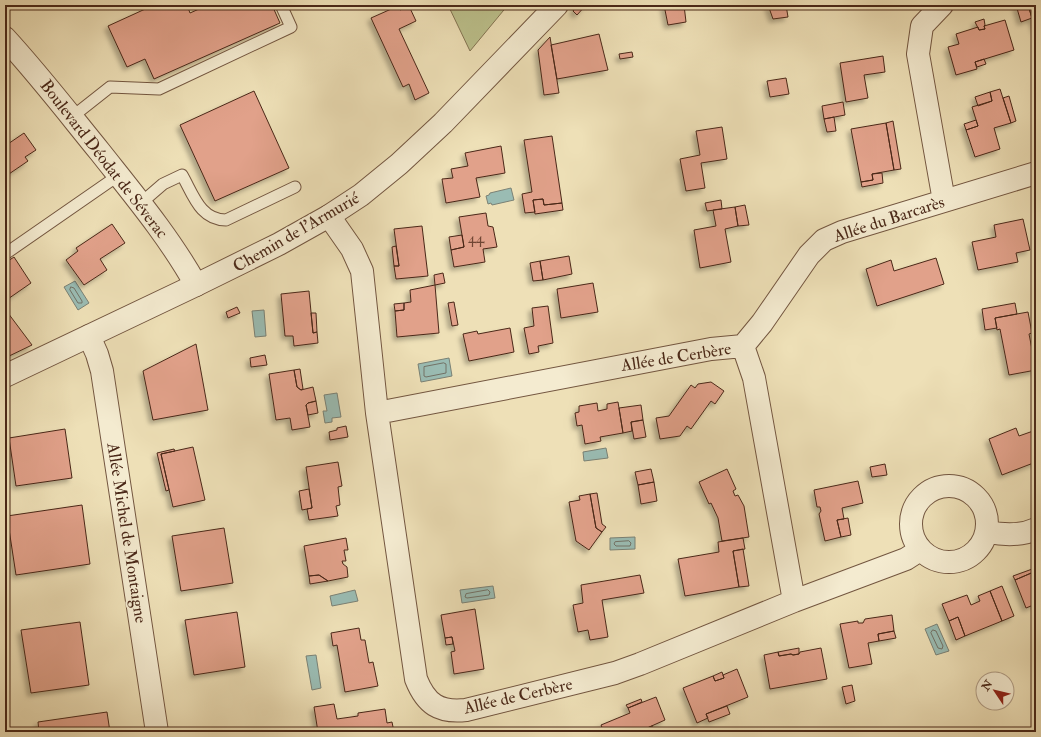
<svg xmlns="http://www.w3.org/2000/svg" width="1041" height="737" font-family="'IM FELL Double Pica',serif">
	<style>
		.green { fill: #bcc18c; stroke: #837452 }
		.water { fill: #9abcb3; stroke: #7a8175 }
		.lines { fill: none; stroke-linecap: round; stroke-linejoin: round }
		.shore { stroke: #727266; stroke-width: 1 }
		.building { fill: #e1a18a; stroke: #4a2818; filter: url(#shadow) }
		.service-casing { stroke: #735640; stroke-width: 13 }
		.minor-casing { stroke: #735640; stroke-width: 24 }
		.tertiary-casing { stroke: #735640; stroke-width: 24 }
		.service { stroke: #f4ebd0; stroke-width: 11 }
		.minor { stroke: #f4ebd0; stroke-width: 22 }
		.tertiary { stroke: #f4ebd0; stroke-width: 22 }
		.labels { text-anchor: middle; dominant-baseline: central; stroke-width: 4; stroke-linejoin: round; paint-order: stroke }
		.number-label { font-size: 15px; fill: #704634 }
		.street-label { font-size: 17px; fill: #4a2818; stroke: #f4ebd0 }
	</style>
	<defs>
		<filter id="shadow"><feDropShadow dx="-3.5" dy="3.5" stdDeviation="2" flood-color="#0004"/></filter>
	</defs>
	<rect width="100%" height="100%" fill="#eee0b7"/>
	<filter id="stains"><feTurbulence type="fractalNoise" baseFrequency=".005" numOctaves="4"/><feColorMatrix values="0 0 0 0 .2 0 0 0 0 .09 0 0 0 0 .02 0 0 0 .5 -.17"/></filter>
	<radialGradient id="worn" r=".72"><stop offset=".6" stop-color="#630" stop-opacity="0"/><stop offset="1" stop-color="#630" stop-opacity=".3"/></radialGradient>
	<path class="green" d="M448,5H508L470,51Z"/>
	<path class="water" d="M511,188L514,200L492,205L491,203L488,204L486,196L489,195L490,193Z
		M75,281L89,303L78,310L64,287Z
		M264,310L266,336L255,337L252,311Z
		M449,358L452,376L421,382L418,364Z
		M337,393L341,417L332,418V422L325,423L323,411H327L324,395Z
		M606,448L608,458L584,461L583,452Z
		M635,537V549L610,550V538Z
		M493,586L495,598L462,603L460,590Z
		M355,590L358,601L332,606L330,596Z
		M937,624L949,651L936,655L925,629Z
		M316,655L321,688L312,690L306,656Z"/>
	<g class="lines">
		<path class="shore" d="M71,287L74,288L82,301V303H78L70,290Z
			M444,363L446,364V373L426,377L424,376V367Z
			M629,541L631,543L630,546H616L614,544L615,542Z
			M488,590L490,592L489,595L467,598L465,597L466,594Z
			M933,630L936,631L943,646L942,649L938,648L931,633Z"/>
	</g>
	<path class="building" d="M154,5H187L190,13L208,5H272L280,23L154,79L145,59L127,67L108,26Z
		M577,5H586L577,15L573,11Z
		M664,5H684L686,22L668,25Z
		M768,5H786L788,17L773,19Z
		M1016,5H1028L1032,18L1021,22Z
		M1028,5H1036V31Z
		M398,6L400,10L409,6L416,21L399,29L429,93L415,100L409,84L403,87L371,18Z
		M984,19L985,25L984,26L985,29L979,30L975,22Z
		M1005,20L1014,50L975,62L977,69L956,75L948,47L959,44L956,34L978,27L979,30L985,29L984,26Z
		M599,34L608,70L557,79L551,45Z
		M550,37L559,93L544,95L538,50Z
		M632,52L633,57L620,59L619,54Z
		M883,56L885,72L864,75L868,98L846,102L840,63Z
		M984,59L986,64L977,67L975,62Z
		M786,78L789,94L770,97L767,81Z
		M1000,89L1011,123L994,128L1000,149L975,157L966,130L978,126L972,107L992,101L990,92Z
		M254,91L289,168L215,201L180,125Z
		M990,92L992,101L978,106L975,97Z
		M1009,96L1016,121L1011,123L1003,98Z
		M843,102L845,115L824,119L822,106Z
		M834,117L836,131L827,132L824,119Z
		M976,120L978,126L966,130L964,124Z
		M893,121L901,169L894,170L886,123Z
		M886,123L894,170L872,174L873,180L861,182L851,129Z
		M722,127L727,159L701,163L705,188L686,191L680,159L700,155L696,131Z
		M24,133L36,150L25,157L28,161L6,176L5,146Z
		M552,136L562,203L544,205L543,199L533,200L535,212L525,213L522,194L532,192L524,140Z
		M501,146L505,173L476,178L480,197L446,203L442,179L453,178L451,169L468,166L465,153Z
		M882,173L883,183L862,187L861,182L873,180L872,174Z
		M543,199L544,205L562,203L563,210L535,214L533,200Z
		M721,200L722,209L707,211L705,203Z
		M745,205L749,225L738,226L735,207Z
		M735,207L738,226L725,229L731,262L700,268L694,230L716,226L713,210Z
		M486,213L488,226L493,227L497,247L483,249L485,262L454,267L451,250L464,247L459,217Z
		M1023,219L1030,250L1016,253L1018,262L978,270L972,242L996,237L994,225Z
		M112,224L125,243L100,259L107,270L84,285L66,260L78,251L76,248Z
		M422,226L428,276L396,279L394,266H399L394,229Z
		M462,235L464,247L451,250L449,237Z
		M396,246L399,266H394L392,247Z
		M569,256L572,274L543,280L540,261Z
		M14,257L31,283L5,301V263Z
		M936,258L944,284L877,306L866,269L891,260L894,271Z
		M540,261L543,280L533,281L530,263Z
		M443,273L445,283L435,285L434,275Z
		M593,283L598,312L561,318L557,289Z
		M435,285L439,333L397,337L395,311L404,310V303L411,302L410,290Z
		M309,291L313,333L317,332L318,343L294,346L293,336H285L281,294Z
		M454,302L458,325L452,326L448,303Z
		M404,303V310L395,311L394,304Z
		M1015,303L1017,314L995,318L997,328L985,330L982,309Z
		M548,306L553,343L538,346L539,352L529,354L524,328L534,326L532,308Z
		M237,307L240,313L228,318L226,312Z
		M5,309L32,345L5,358Z
		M1028,312L1032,333L1029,334L1036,370L1009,375L1000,329L997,330L995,318Z
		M311,313H316L317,332L313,333Z
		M510,328L514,352L469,361L463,334L477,331L478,334Z
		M196,344L208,410L153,420L143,371Z
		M265,355L267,365L251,367L250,358Z
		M300,369L303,389L301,390L297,387L294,370Z
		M294,370L297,387L301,390L313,387L316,401L308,403L306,405L310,427L292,430L290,418L276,420L269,374Z
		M711,382L724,391L715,404L711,401L691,429L687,426L680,436L660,439L656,418L669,416L691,385L695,388L698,384Z
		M316,401L318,413L308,415L306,405L308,403Z
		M618,402L623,433L600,437L601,441L585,444L582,425L577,426L575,413L579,412V406L597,403L598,411L607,409V404Z
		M641,405L643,420L631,422L632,431L623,433L619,408Z
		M643,420L646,437L634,439L631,422Z
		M346,426L348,437L330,440L329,432L337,430V428Z
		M1016,428L1019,436L1036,430V462L1002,475L989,439Z
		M65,429L72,478L16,486L9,438Z
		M193,447L205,500L173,507L161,454Z
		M174,449L175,451L161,454L169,490L166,491L157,453Z
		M338,462L342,486L338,487L340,505L336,506L338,516L309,520L307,509L312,508L306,467Z
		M885,464L887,475L872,477L870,467Z
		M651,469L654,482L638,485L635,472Z
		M727,469L736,489L733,491L735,496L738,495L744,506L749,537L722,541L718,518L711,503L709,504L699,482Z
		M858,481L863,503L842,508L844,519L837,520L841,537L825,541L819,514L821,511L820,507H817L814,490Z
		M654,482L657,501L641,504L638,485Z
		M309,489L312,508L302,510L299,491Z
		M597,493L602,524L606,527L602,532L596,528L590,494Z
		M590,494L596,528L602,532L589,550L576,541L569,502L580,500L579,496Z
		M82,505L90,564L16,575L7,516Z
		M848,518L851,535L841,537L837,520Z
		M224,528L233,583L181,591L172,536Z
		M346,538L348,550H344L346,561H342L343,564L347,567L348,577L328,581L319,575L309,576L304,546Z
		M743,538L745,549L733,551L739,587L685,596L678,559L719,552L718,542Z
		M743,549L749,586L739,587L733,551Z
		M1035,568L1036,571L1015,580L1013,576Z
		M1036,571V604L1026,608L1015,580Z
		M319,575L328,581L310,584L309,576Z
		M640,575L644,593L602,600L608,637L590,640L588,630L578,632L573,605L583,603L581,585Z
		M1002,586L1014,616L1002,621L990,591Z
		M990,591L1002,621L965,636L958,617L949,621L942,604L967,595L971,605L980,601L978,596Z
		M475,609L484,669L454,674L451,652L455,651L452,637L445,638L441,615Z
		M237,612L245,667L194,675L185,620Z
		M892,615L894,631L878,634L879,641L868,643L872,664L849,668L840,624L858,621V623H863L865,619Z
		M958,617L965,636L956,640L949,621Z
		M80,622L89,685L31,693L21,630Z
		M359,628L361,640H365L369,663L373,662L378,686L345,692L337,645L333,646L331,633Z
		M894,631L896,638L879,641L878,634Z
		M452,637L453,644L446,645L445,638Z
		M799,648V654L793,655L791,654L779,656L778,652Z
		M821,648L827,679L770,689L764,655L778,652L779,656L791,654L793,655L799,654L800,652Z
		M737,669L748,697L706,714L708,718L697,723L683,688L713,676L715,681L724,678L723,675Z
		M722,672L724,678L715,681L713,676Z
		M852,685L855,701L846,704L842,687Z
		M656,697L665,720L638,732H604L601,725L630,713L628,708Z
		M641,699L642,702L628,708L626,705Z
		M334,704L337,719L358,716V713L385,709L387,723L392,722L394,732H361V728L335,732H318L314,707Z
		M727,706L730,714L709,722L706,714Z
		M107,712L110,732H39L38,722Z
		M652,726L654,732H638Z"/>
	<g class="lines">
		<defs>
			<path id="service" d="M72,117L110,87L159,89L291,27L281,5
				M141,203L163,184L182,175C193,194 200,220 226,220L295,187
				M5,254L119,175"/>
			<path id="minor" d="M942,5L922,26L918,54L944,201
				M5,38C39,75 69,114 100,152C134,195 170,238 196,285
				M329,216L352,249L362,271L377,413L416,679C426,704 439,713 466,710L615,673L640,664L794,601L906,559L920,550
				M89,336L97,354L102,371L157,732
				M743,346L762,323L809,255L824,240L842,232L1036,173
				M743,346L754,378L794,601
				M377,413L711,349L743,346
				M911 524a38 38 0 1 1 76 0a38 38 0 1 1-76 0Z
				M988,532C1004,535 1021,536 1036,529"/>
			<path id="tertiary" d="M5,376L196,285L279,244L329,216L361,195L399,164L443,123L557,5"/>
		</defs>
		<use href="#service" class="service-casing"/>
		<use href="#minor" class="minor-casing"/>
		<use href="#tertiary" class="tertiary-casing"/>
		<use href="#service" class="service"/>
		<use href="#minor" class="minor"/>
		<use href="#tertiary" class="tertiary"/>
	</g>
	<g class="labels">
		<g class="number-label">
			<text x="476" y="238">44</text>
		</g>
		<g class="street-label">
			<text transform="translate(104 159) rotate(52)">Boulevard Déodat de Séverac</text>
			<text transform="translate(889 219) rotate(-18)">Allée du Barcarès</text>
			<text transform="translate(296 232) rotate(-30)">Chemin de l'Armurié</text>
			<text transform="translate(676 357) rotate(-9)">Allée de Cerbère</text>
			<text transform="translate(127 533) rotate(81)">Allée Michel de Montaigne</text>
			<text transform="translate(518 696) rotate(-13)">Allée de Cerbère</text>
		</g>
	</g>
	<rect width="1041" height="737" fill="none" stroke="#eee0b7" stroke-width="20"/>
	<rect x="6" y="6" width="1029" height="725" fill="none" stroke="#4a2818" stroke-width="2"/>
	<rect x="10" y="10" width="1021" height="717" fill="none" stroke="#4a2818"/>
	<g transform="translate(995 691) rotate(305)"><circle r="19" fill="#f4ebd0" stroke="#b09d86"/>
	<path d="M0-3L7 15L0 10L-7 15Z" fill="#8f2418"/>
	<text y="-6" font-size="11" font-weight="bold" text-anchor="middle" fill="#4a2818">N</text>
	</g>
	<rect width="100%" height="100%" filter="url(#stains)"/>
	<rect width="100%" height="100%" fill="url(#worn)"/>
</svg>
